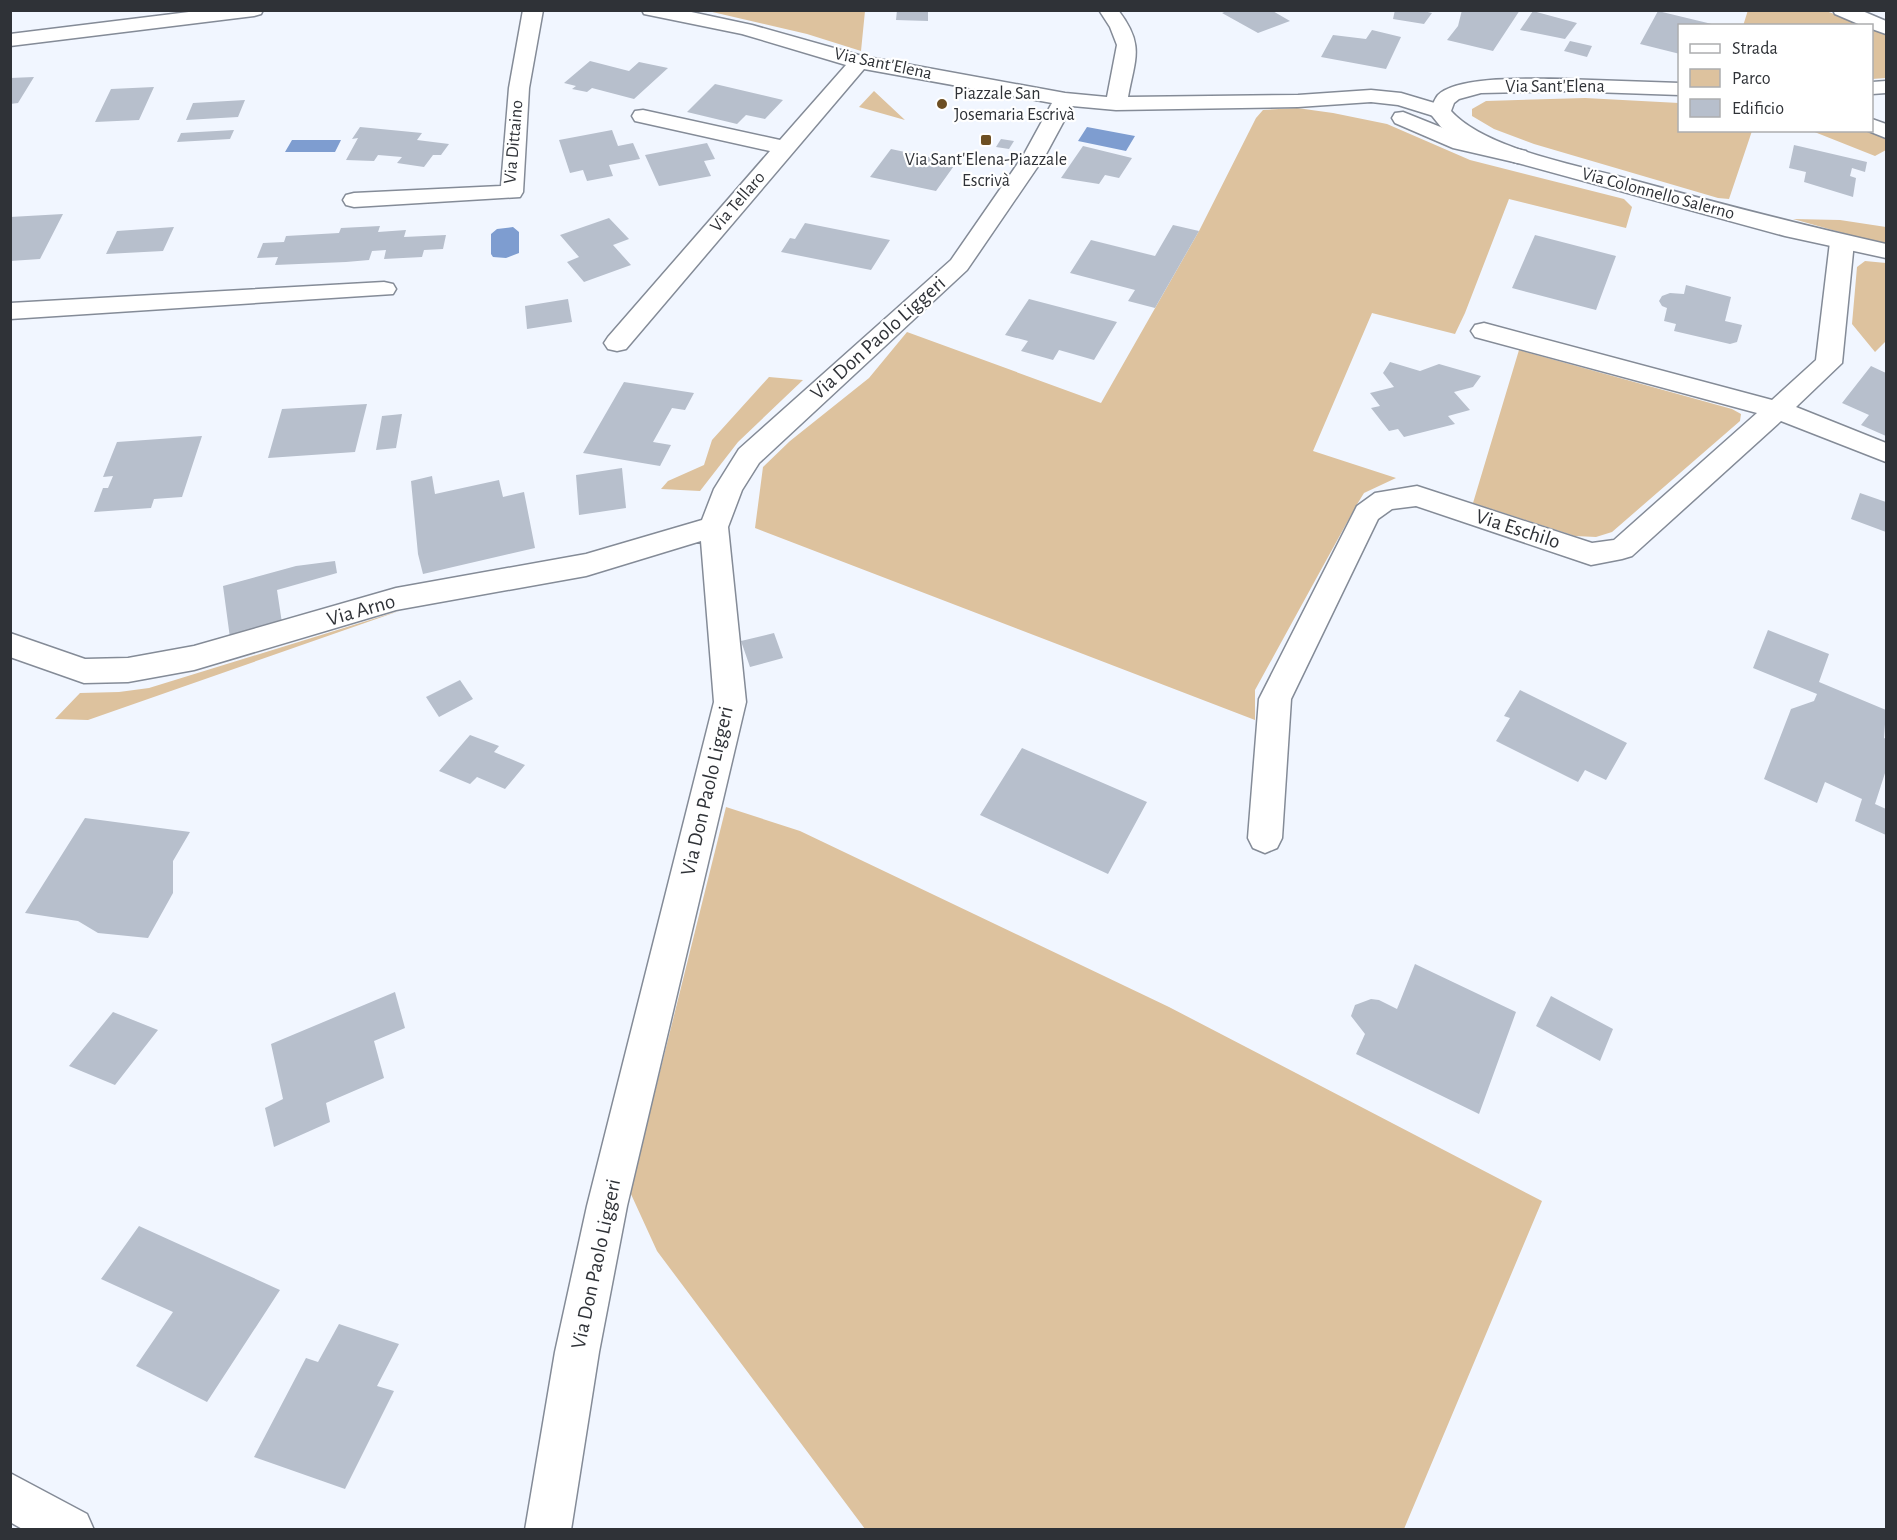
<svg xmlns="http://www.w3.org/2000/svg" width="1897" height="1540" font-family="'Alegreya Sans',sans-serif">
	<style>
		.green { fill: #ddc29e }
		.water { fill: #7e9dd0 }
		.building { fill: #b7bfcc }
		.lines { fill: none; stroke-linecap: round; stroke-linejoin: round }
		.minor-casing { stroke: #848b97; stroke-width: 3 }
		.major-casing { stroke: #848b97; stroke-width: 3 }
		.minor { fill: #fff; fill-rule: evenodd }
		.major { fill: #fff; fill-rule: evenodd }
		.poi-dot { fill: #6d4f23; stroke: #fff; stroke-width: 2 }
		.labels { text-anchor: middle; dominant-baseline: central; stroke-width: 4.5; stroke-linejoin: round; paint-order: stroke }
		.far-street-label { font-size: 18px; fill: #2f3237; stroke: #fff }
		.far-poi-label { font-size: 18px; fill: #2f3237; stroke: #fff; text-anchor: start }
		.street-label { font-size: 21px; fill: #2f3237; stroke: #fff }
	</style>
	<rect width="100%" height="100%" fill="#f1f6ff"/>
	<path class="green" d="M1748,10L1826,11L1865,25L1743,26Z
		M708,11H865L861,51L807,34Z
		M1872,28L1886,34V78L1872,79Z
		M874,91L905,120L859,107Z
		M1585,98L1679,103L1680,130L1752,131L1729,199L1718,198L1534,144L1494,129L1472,116V109L1486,101Z
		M1297,108L1333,113L1387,124L1470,160L1624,199L1632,207L1626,228L1509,199L1465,313L1455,334L1372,313L1313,451L1396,478L1364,493L1356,506L1255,690V720L755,528L763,467L790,441L869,378L907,332L1101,403L1199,231L1256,118L1263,110Z
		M1812,131H1871L1886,137V150L1875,156Z
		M1793,219L1840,220L1886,227V243L1861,238Z
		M1865,261L1886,263V341L1875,352L1852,324L1857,267Z
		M1519,350L1732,409L1741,414L1740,421L1612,532L1596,537L1575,536L1473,503Z
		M769,377L803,380L738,442L700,491L661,489L668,481L704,465L712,440Z
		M402,610L88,720L55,719L80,693L119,692L149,688Z
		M726,807L800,831L1169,1007L1542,1201L1404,1529H865L657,1251L630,1192Z"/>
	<path class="water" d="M1087,127L1135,136L1126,151L1078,141Z
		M292,140H341L335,152H285Z
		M513,227L519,232V253L506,258L493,257L491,254V234L497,229Z"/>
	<path class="building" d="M897,10H928V21L896,20Z
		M1229,10H1271L1290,21L1258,33L1222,13Z
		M1395,10H1419L1432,13L1424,24L1393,19Z
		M1462,10H1520L1493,51L1447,40L1458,26Z
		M1533,11L1577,23L1565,39L1520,30Z
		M1658,11L1716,25V26H1680V54L1640,44Z
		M1372,30L1401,37L1386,69L1321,57L1333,35L1366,39Z
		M1570,41L1592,46L1587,57L1564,51Z
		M590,61L629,71L639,62L668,68L634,99L592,88L587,92L572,89L576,86L564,83Z
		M34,77L18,103L10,104V78Z
		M715,84L783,100L765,119L746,115L737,124L687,112Z
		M154,87L139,120L95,122L111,89Z
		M245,100L238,117L186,120L193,103Z
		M360,127L422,133L417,140L449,144L441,155H433L424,167L397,163L402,157L378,155L374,161L346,160L358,138L352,139Z
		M234,130L230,139L177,142L181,133Z
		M612,130L618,146L633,143L640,159L609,165L613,176L587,181L583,170L570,173L559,140Z
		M1001,139L1014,141L1009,149L996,147Z
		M707,143L715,159L704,161L711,176L659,186L645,155Z
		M1794,145L1867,162L1865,172L1852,168L1850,176L1856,178L1853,197L1804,182L1806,172L1789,168Z
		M1083,146L1132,158L1119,178L1105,175L1099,184L1061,178Z
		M891,149L956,163L936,191L870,177Z
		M63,214L40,259L10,261V217Z
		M609,218L629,239L613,245L631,265L584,282L567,262L579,257L560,235Z
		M805,223L890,240L871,270L781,252L790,238L795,239Z
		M1173,225L1199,231L1155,308L1128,301L1135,290L1070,273L1091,240L1155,256Z
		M380,226L378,232L406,230L404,237L446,235L443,249L424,250L422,257L384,259L386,250L372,251L369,260L346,262L275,265L278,257L257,258L263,243L284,242L286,236L339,233L341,228Z
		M174,227L163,251L106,254L117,231Z
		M1535,235L1616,256L1596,310L1512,288Z
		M1686,285L1731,297L1725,321L1742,325L1737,342L1730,344L1674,331L1676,324L1664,321L1667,308L1662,306L1659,301L1662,296L1670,293L1684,294Z
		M568,299L572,322L527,329L525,306Z
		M1029,299L1117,322L1094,360L1059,350L1053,360L1021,351L1028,341L1005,335Z
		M1390,362L1420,371L1439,364L1481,376L1473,387L1454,392L1470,410L1448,416L1455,424L1404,437L1398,429L1389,431L1371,408L1380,406L1370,393L1394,387L1383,373Z
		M1871,366L1886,373V436L1861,425L1869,415L1842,403Z
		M624,382L694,393L685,410L672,408L653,442L671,445L660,466L583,453Z
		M367,404L355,452L268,458L282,409Z
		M402,414L396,448L376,450L382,416Z
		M202,436L182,497L154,499L151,508L94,512L103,488H108L113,476L103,477L117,442Z
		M622,468L626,508L579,515L576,475Z
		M432,476L435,494L499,480L503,497L524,492L535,548L423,574L418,554L411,481Z
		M1860,493L1886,502V532L1851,519Z
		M335,561L337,573L277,590L282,623L230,638L223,586L296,566Z
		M1768,630L1829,654L1819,682L1886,710L1884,738L1886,739V770L1875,804L1886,809V835L1855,821L1862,799L1825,782L1817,803L1764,779L1791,709L1814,701L1817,694L1753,668Z
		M774,633L783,658L750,667L741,641Z
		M460,680L473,699L439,717L426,697Z
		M1520,690L1627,743L1606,780L1585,770L1578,782L1496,741L1510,718L1504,716Z
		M470,735L499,746L494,752L525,765L505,789L477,777L470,784L439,771Z
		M1022,748L1147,802L1108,874L980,815Z
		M85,818L190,832L173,861V893L148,938L98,933L78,921L25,913Z
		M1415,964L1516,1012L1479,1114L1356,1054L1365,1034L1351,1016L1355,1005L1371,999L1379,1000L1397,1009Z
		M395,992L405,1028L374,1041L384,1078L326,1103L330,1122L274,1147L265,1108L283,1099L271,1044Z
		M1551,996L1613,1029L1600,1061L1536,1026Z
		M113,1012L158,1030L115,1085L69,1066Z
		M139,1226L280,1290L207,1402L136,1366L173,1312L101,1279Z
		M339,1324L399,1344L377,1386L394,1391L345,1489L254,1457L306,1358L318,1362Z"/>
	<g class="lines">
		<defs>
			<path id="minor" d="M205,10H263L261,14L254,16L10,46V34Z
				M523,10H543L529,88L523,192L520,197L354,207L346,205L343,200L346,195L354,193L501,186L509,88Z
				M642,10H682L752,25L862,56L1065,93L1107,97L1117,45L1110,27L1099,10H1118C1145,45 1135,58 1128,97L1298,95L1371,90L1401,93L1448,107L1451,112L1448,117L1440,118L1398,105L1371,102L1298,107L1116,110L1072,106L1045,156L967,270L759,463L742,490L728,527L746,702L627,1206L599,1352L571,1530H525L555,1352L587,1206L714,702L701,541L586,576L396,610L194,670L128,682L84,683L10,657V633L85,659L128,658L194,646L396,588L586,554L702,520L714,489L739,449L951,260L1023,156L1052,103L864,69L626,349L617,351L608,349L604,343L608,337L770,151L635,121L632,116L635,111L643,110L780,140L846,65L742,34L644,14Z
				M1833,10H1860L1886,21V34L1872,29V26H1863L1835,14Z
				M1403,112L1468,138L1526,151L1529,156L1526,161L1518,163L1453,148L1395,123L1392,118L1395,113Z
				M1872,119L1886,124V138L1866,130H1872Z
				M1842,235L1850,237L1854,242L1842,363L1796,407L1886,443V462L1781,421L1632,556L1622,559L1591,565L1416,506L1392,509L1378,519L1291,699L1282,838L1277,848L1265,853L1253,848L1248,838L1259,699L1357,506L1375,493L1417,486L1592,543L1614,540L1757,413L1475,337L1471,331L1475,325L1484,323L1772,400L1816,360L1830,242L1834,237Z
				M384,282L393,284L396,289L393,294L10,319V303Z
				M10,1473L87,1514L94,1530H24L10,1522Z"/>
			<path id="major" d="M1563,79L1680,83V95L1563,91L1481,93L1459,99L1454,103L1451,111C1485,149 1580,166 1629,179C1714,202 1800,225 1886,244V258L1785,236L1514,162L1457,139L1441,127L1429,112C1432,107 1434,100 1438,95C1458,75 1535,79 1563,79Z
				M1886,81V93L1872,94V82Z"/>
		</defs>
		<use href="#minor" class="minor-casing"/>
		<use href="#major" class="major-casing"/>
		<use href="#minor" class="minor"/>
		<use href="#major" class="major"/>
	</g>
	<g class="poi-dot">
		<circle cx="942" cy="104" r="6"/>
		<rect x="980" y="134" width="12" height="12" rx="3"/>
	</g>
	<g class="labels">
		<g class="far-street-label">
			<text transform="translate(883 64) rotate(12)">Via Sant'Elena</text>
			<text x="1555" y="87">Via Sant'Elena</text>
			<text transform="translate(514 142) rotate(-85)">Via Dittaino</text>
			<text transform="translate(1658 194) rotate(15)">Via Colonnello Salerno</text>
			<text transform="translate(738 202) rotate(-49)">Via Tellaro</text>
		</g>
		<g class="far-poi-label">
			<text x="954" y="94">Piazzale San<tspan x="954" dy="21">Josemaria Escrivà</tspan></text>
			<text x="986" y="160" text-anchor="middle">Via Sant'Elena-Piazzale<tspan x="986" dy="21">Escrivà</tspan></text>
		</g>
		<g class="street-label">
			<text transform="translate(878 338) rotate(-42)">Via Don Paolo Liggeri</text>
			<text transform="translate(1518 529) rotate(18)">Via Eschilo</text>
			<text transform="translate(361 610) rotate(-16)">Via Arno</text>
			<text transform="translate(707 791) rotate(-77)">Via Don Paolo Liggeri</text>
			<text transform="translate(596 1264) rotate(-78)">Via Don Paolo Liggeri</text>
		</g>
	</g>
	<rect width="1897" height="1540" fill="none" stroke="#2f3237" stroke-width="24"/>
	<rect x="1678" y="24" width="195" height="108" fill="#ffffff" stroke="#acadaf" stroke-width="1.5"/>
	<rect x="1690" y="44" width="30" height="9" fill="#ffffff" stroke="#acadaf" stroke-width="1.5"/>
	<text x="1732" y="54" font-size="18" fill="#2f3237">Strada</text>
	<rect x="1690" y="69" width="30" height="18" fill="#ddc29e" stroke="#acadaf" stroke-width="1.5"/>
	<text x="1732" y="84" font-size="18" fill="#2f3237">Parco</text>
	<rect x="1690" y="99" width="30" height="18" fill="#b7bfcc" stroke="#acadaf" stroke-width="1.5"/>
	<text x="1732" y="114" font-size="18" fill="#2f3237">Edificio</text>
</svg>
